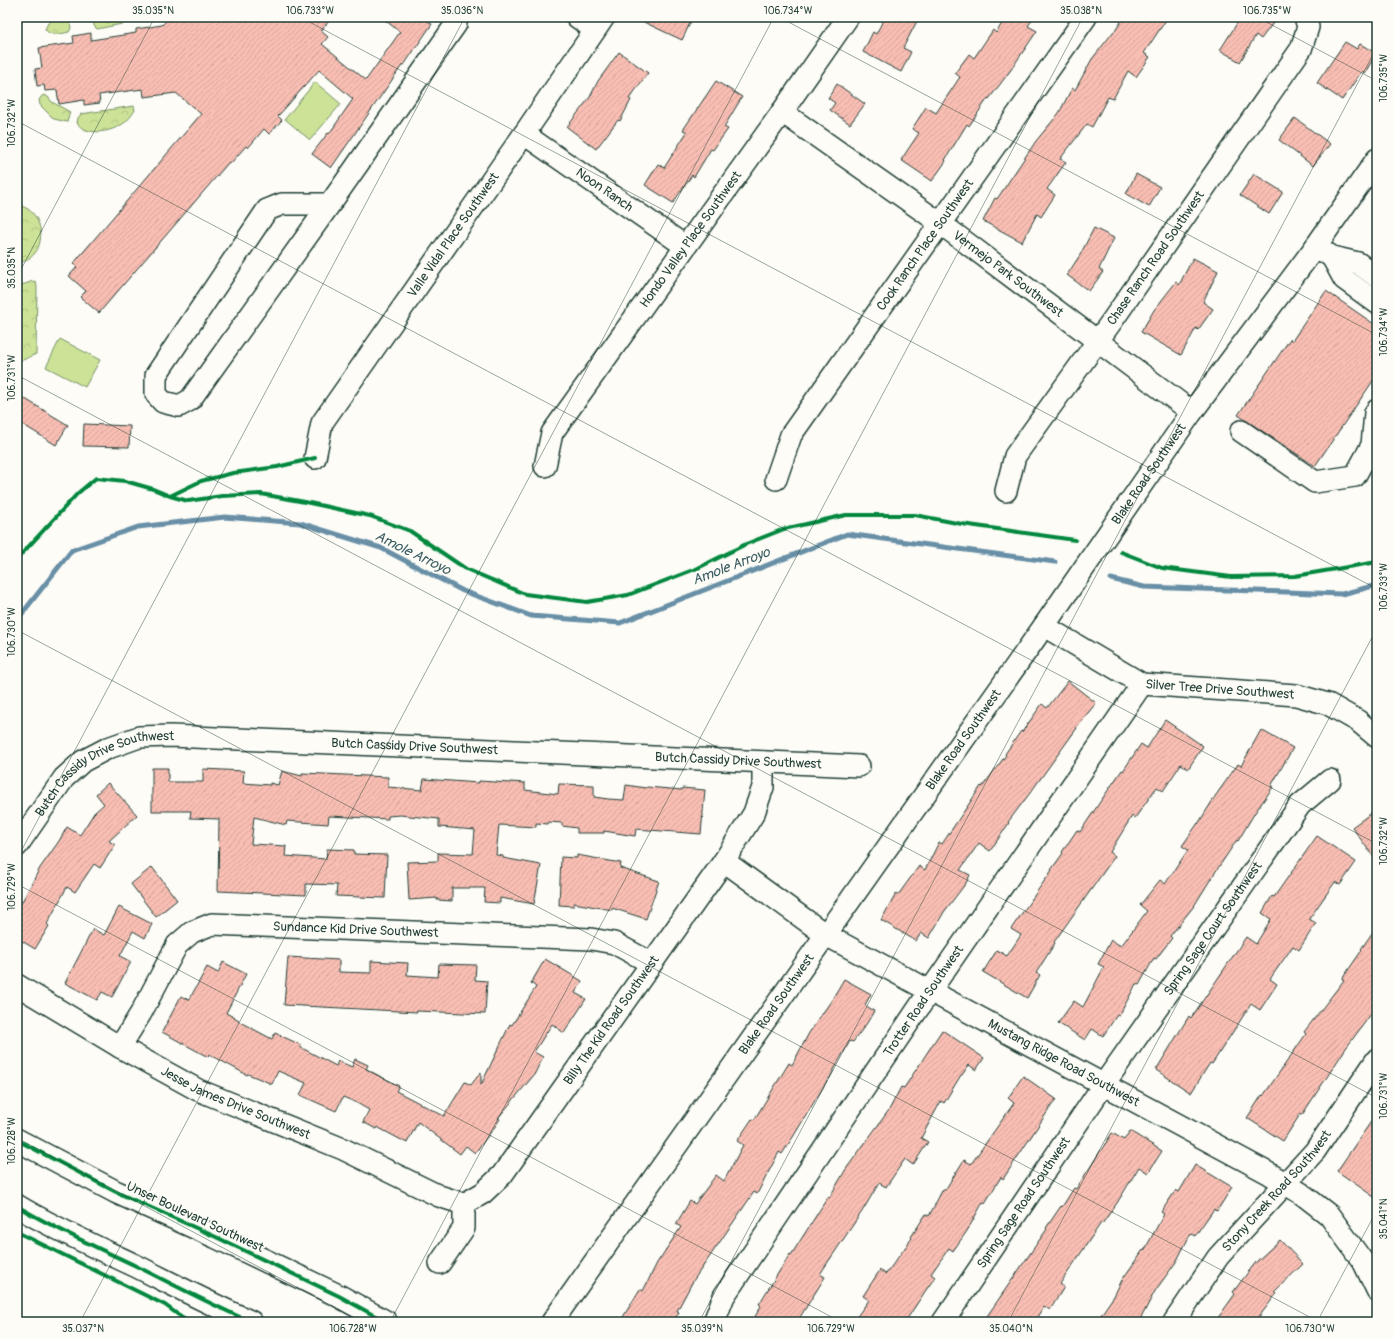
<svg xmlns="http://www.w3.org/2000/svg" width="1394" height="1339" font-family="Pangolin,sans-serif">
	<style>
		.grass { fill: #cce297; stroke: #769066 }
		.forest { fill: url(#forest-crowns); stroke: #769066 }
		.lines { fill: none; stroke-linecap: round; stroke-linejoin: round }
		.stream { stroke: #678fa6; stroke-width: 5 }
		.building { fill: url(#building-hatch); stroke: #1f3d34 }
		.minor-casing { stroke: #1f3d34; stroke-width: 24 }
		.major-casing { stroke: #1f3d34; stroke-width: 25 }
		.minor { stroke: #fdfcf7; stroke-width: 21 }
		.major { stroke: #fdfcf7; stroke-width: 22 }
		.cycleway-casing { stroke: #fdfcf7; stroke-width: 6 }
		.cycleway { stroke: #00873e; stroke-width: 4 }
		.ticks { fill: none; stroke: #1f3d34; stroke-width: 1; stroke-opacity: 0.45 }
		.labels { text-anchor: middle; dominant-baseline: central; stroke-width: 4; stroke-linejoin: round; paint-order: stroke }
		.street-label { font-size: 13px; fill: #1f3d34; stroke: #fdfcf7 }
		.water-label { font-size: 14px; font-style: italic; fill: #3d5f64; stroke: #fdfcf7 }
		.neatline { fill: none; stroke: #1f3d34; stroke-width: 1.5 }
		.ticks-label { font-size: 10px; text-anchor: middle; fill: #1f3d34 }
	</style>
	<defs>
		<pattern id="forest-crowns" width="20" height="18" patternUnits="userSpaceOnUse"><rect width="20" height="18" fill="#cce297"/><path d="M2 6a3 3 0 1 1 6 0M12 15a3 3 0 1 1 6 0" fill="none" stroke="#afc383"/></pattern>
		<pattern id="building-hatch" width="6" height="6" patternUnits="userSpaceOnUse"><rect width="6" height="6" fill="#f9beb3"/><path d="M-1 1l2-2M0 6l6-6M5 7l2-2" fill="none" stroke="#d5a49b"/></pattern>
	</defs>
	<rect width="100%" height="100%" fill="#fdfcf7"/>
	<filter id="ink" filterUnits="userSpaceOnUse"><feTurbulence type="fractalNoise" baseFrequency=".025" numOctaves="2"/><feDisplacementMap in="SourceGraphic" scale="8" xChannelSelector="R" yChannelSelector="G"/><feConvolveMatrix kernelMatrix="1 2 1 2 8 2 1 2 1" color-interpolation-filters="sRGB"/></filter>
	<g filter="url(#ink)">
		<path class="grass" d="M315,82L341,104L310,140L285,119Z
			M60,339L100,360L85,387L46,367Z"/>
		<path class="forest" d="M58,17L69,18L71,28L69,32C60,34 50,37 45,29L48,23Z
			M93,17H129L130,22L127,23L97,29L94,26Z
			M45,95L48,97L52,102L70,112L67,122L54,119L40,105L39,100L42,96Z
			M134,106L135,110C131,117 125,124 117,127C106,133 85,135 77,123L78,118L81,114Z
			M17,205C47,209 50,259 17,263Z
			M33,281L36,282L37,287L36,354L23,360H17V285L25,284Z"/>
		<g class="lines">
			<path class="stream" d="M1111,579L1144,587L1342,594L1377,585
				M17,620L72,550L138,527L225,517L300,523L381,548L463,591L531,616L620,623L847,534L1055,562"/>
		</g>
		<path class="building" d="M170,17H332L321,31L328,37L322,44L366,80L400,32L381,17H422L432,24L404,65L403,64L331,168L312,154L328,133L329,134L353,99L319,70L278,116L282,120L269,134L264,129L248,148L246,146L231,163L229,162L99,313L80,297L86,291L69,276L77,267L73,264L201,114L176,93L144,97L143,89L99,95L100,103L84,105V100L59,104L57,90L45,91L44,85L37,86L35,69L42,68L39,48L74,43L73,36L91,33V40L136,33V29L162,25Z
			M633,17H693L682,40Z
			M885,17H909L917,21L903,48L911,52L901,72L863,52L873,32L876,34Z
			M1006,17H1034L1028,26L1037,31L1010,71L989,99L988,98L969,126L967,124L945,160L946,161L932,181L901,160L919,133L912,129L926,107L936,113L960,77L955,73L969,54L974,58L993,30L996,33Z
			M1124,17H1168L1144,53L1150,57L1136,77L1128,71L1113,99L1108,97L1092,127L1087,124L1060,159L1066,162L1047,189L1055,195L1041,217L1037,214L1022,242L983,221L995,198L997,199L1036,141L1059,113L1072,88L1075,90L1092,59L1114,31H1115Z
			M1241,17H1265L1273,23L1261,39L1256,35L1240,62L1220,50Z
			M1345,42L1357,49L1360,44L1376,53L1365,73L1362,71L1342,100L1317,83Z
			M619,52L648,73L629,99L631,100L620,121L618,120L596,149L567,127L590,97L598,81Z
			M716,81L742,97L724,127L728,129L713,150L711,149L694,177L692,175L673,203L645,185L658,164L664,168L687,132L683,130Z
			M837,84L865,104L850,124L830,110L835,103L828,98Z
			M1295,118L1330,144L1313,166L1279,140Z
			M1136,174L1160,187L1149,207L1126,194Z
			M1254,174L1283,192L1269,214L1240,195Z
			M1094,228L1114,238L1099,269L1103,272L1089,291L1067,275L1080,255Z
			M1193,258L1218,271L1203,302L1213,309L1198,330L1196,328L1181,355L1141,332L1154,310L1176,282L1179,285Z
			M1326,291L1377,326V375L1315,466L1238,415L1290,339L1292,341Z
			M17,394L68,425L56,445L17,421Z
			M84,424L130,426L129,447L83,446Z
			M1068,681L1096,703L1076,728H1077L1033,789L1008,822L1009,823L990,851L979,843L960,870L970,875L966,883L944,912L929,938L921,933L916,941L881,920L896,894L898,895L919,866L925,870L939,842L942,844L981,786L982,787L1006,755L1005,754L1021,731L1022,732L1042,704L1047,708Z
			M1165,720L1203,746L1188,769L1181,764L1163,791L1157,787L1135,818L1132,816L1110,852L1115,856L1054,942L1055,943L1036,973L1040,975L1027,998L983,972L997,950L1007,956L1021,935L1011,929L1052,870H1051L1063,853L1062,852L1077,830L1080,832L1100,802L1122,770L1123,771L1141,744L1147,748Z
			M1261,730L1293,748L1271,786L1273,787L1254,814L1238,841L1237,840L1212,877L1194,906L1170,936L1172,938L1156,959L1154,958L1139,985L1136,984L1119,1016L1117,1015L1103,1036L1092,1029L1085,1040L1058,1023L1074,1001L1083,1007L1104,967L1098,964L1111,940L1121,946L1147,911L1140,905L1160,880L1165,884L1188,850L1182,846L1198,823V824L1216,795L1238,764L1241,766Z
			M152,768H168V782H203V769L244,771L243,783L270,785V783L278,785L282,771L302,776V773L388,777V787L422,790L424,779L479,783V781L510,783V782L525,783V790L558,794L559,784L594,785V797L608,799L624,800L626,785L646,788L647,787L682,790V788L705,790L701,834L636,829L635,836L604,831V833H577V828L562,826V823L548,822V824L536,823V827L499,825L496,855L503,856V858L541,865L534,904L500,898V903L484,902L485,888H452V901L437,900V898L409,900L407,862L438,861V853L473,854L475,830L439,827V819L400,815L388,816V819L329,816L328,824L287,821L286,825L254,817L251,844L286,846L285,856L326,859L327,849L354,850V854L387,855L385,898L336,896L337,885L306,884V895L218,891L219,819L190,818L191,811H152Z
			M108,783L137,815L109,841L115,845L100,868L94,864L75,892L67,887L47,924L49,926L35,949L17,938V911L40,868L59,841L67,827L80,835L94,813L104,804L96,794Z
			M1377,809V862L1352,827Z
			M1317,836L1356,862L1340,885L1335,882L1309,919L1316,923L1299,950L1293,946L1270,979L1277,984L1260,1010L1251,1004L1212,1064L1210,1063L1191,1093L1156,1070L1189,1016L1191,1018L1246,937L1256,944L1271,919L1262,913L1272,896L1274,897Z
			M577,855L621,863L620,868L659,881L646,919L612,908V910L574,903V906L559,905L561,857L577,858Z
			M152,867L177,900L156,917L131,884Z
			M119,907L152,924L145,938L133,931L120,956L131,962L112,997L102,992L97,1000L65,983L93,929L104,935Z
			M1377,926V1006L1346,1048L1302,1115L1301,1113L1283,1141L1247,1118L1262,1095L1263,1096L1306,1034L1304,1032L1344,980L1342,979L1362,950L1361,949Z
			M288,957L339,960V972L371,973V961L408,963L407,975L438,977L439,964L476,965L475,980L487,981L485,1014L417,1011V1012L284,1005Z
			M545,959L582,981L575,993L586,999L564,1033L552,1024L534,1052L543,1057L534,1075L498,1118L500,1119L494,1128L475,1153L466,1146L460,1154L418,1122L407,1143L377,1127L376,1129L363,1122L369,1110L355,1102L343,1097L336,1111L300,1095L306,1083L278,1071L272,1084L248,1074L247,1075L209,1054L208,1057L162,1032L181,996L189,1000L207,967L218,973L223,962L246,974L226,1013L239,1020L238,1021L272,1039L275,1033L301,1045L300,1047L336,1066L338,1061L352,1067L355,1059L368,1065L366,1069L399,1086L396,1091L444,1116L465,1082L471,1085L481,1072V1085L510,1024L512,1025L536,987L531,983Z
			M844,979L871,994L865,1005L874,1011L867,1023L853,1042L850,1041L829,1079H828L793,1137L782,1154L779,1152L757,1194L754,1192L693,1281L677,1311L679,1312L673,1322H620L640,1289L643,1291L657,1263L681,1227L676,1224L690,1201L695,1204L716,1175L724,1181L743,1145L737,1141L752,1119L754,1120L789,1063L792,1065L809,1033L831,1001Z
			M942,1030L984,1058L976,1070L969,1065L962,1075H961L944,1103L941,1101L921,1138L928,1142L913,1165L905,1159L886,1187L879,1183L863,1210L820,1274L825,1277L797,1322H752L761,1306L759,1304L790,1254L791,1255L828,1197L829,1198L846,1169L889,1110L901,1087L904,1088Z
			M1023,1076L1056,1099L1003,1179L1001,1177L985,1203L983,1202L967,1231L953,1251L949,1248L931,1274L935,1277L924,1293L905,1322H853L869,1300L863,1296L880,1270L886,1274L912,1238L911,1237L926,1214L929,1216L943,1189L945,1190L964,1160L971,1164L1014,1103L1008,1098Z
			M1377,1113V1199L1337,1171Z
			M1130,1131L1162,1151L1148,1173L1139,1167L1117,1203L1102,1224L1101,1223L1060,1284L1064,1287L1050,1310L1044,1306L1034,1322H983L1047,1229L1046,1228L1061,1206L1062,1207L1074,1188L1076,1189L1112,1133L1124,1140Z
			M1195,1165L1232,1187L1217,1211L1214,1209L1195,1236L1191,1233L1176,1262L1155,1291L1139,1322H1096L1114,1296L1122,1280L1143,1250L1144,1251L1164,1214L1161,1212L1176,1190L1179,1192Z
			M1280,1240L1303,1264L1275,1291L1277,1293L1255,1322H1215L1235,1294L1233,1292L1256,1262Z"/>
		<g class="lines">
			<defs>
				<g id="minor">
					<path d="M577,17L595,30"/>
					<path id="s1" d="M782,112L940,223L1192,412"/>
					<path id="s2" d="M524,134L685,246"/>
					<path d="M330,204H282L267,210L156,375V394L163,402L179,406L190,400L330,204L456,24"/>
					<path d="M1316,246L1332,257L1358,263L1377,277"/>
					<path d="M1332,257L1344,279L1377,303"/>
					<path d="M1241,431L1315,482L1355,476L1372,445L1375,413L1377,410"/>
					<path id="s3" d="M315,458L322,423L524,134L604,17"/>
					<path id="s4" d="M545,466L552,433L782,112L848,17"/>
					<path id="s5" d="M776,479L791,435L1086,17"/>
					<path id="s6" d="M1006,491L1015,456L1112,321L1301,49L1308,27L1305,17"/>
					<path id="s7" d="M1044,626L1142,684L1296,695L1328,704L1358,721L1377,737"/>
					<path id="s8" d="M17,846L64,778L83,761L108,748L139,737L171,736L859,766"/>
					<path id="s9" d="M724,861L826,935L1270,1174L1302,1194L1329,1215L1364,1263L1377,1290"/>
					<path id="s10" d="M17,985L120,1047L198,1090L343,1149L439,1196L464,1204"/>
					<path id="s11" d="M120,1047L141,1013L177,945L192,932L212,924L591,939L614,943L651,963"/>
					<path id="s12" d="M440,1263L464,1228V1204L483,1193L502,1175L724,861L754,813L763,787V762"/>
					<path id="s13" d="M552,1322L1044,626L1192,412L1316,246L1377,159"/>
					<path id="s14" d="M714,1322L724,1296L930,991L1142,684"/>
					<path id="s15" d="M943,1322L1104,1084L1300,805L1330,780"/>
					<path id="s16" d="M1174,1322L1218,1257L1315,1151L1377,1059"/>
				</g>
				<path id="major" d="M17,1140L116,1192L216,1237L339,1296L386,1322
					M17,1206C55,1229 96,1247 136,1266C174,1285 212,1305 251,1322"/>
			</defs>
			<use href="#minor" class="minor-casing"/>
			<use href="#major" class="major-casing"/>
			<use href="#minor" class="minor"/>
			<use href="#major" class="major"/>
			<defs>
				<path id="cycleway" d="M170,496L188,501L222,496L261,494L305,502L370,516L410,531L466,569L525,594L587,602L628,595L698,568L746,544L784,529L846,515H915L962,524L1075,540
					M1121,552L1162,568L1231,577L1295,576L1377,562
					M17,559L78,493L96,478L125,481L153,489L170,496L201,481L233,473L277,467L315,458
					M17,1140L116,1192L216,1237L339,1296L386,1322
					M17,1206C55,1229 96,1247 136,1266C174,1285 212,1305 251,1322
					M17,1232L165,1305L188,1322"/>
			</defs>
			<use href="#cycleway" class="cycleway-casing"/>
			<use href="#cycleway" class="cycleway"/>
		</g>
	</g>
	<path class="ticks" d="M300,17L1377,589M779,17L1377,335M1257,17L1377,81M17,121L1377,844M17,277L155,17M17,375L1377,1098M17,630L1319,1322M17,859L465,17M17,884L841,1322M17,1138L362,1322M80,1322L774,17M390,1322L1083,17M699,1322L1377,47M1008,1322L1377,628M1317,1322L1377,1210"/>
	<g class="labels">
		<g class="street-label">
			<text stroke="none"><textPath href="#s2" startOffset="98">Noon Ranch</textPath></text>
			<text stroke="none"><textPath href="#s3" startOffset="265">Valle Vidal Place Southwest</textPath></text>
			<text stroke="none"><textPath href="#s4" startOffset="272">Hondo Valley Place Southwest</textPath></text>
			<text stroke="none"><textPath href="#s5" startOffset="279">Cook Ranch Place Southwest</textPath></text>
			<text stroke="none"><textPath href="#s6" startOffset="279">Chase Ranch Road Southwest</textPath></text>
			<text stroke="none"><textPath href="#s1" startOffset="278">Vermejo Park Southwest</textPath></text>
			<text stroke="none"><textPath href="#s13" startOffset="1037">Blake Road Southwest</textPath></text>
			<text stroke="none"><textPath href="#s7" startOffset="192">Silver Tree Drive Southwest</textPath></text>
			<text stroke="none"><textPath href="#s13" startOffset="713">Blake Road Southwest</textPath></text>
			<text stroke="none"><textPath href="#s8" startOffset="445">Butch Cassidy Drive Southwest</textPath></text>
			<text stroke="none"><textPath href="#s8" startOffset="769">Butch Cassidy Drive Southwest</textPath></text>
			<text stroke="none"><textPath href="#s8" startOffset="121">Butch Cassidy Drive Southwest</textPath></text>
			<text stroke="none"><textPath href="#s15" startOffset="477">Spring Sage Court Southwest</textPath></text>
			<text stroke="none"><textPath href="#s11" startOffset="302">Sundance Kid Drive Southwest</textPath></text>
			<text stroke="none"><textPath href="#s14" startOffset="384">Trotter Road Southwest</textPath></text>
			<text stroke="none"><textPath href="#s13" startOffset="389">Blake Road Southwest</textPath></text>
			<text stroke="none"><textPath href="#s12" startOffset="304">Billy The Kid Road Southwest</textPath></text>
			<text stroke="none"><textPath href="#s9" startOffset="396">Mustang Ridge Road Southwest</textPath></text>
			<text stroke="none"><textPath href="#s10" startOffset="249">Jesse James Drive Southwest</textPath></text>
			<text stroke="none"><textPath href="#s16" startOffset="167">Stony Creek Road Southwest</textPath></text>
			<text stroke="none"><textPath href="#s15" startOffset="144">Spring Sage Road Southwest</textPath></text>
			<text transform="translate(195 1217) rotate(25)">Unser Boulevard Southwest</text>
		</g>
		<g class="water-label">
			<text transform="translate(413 553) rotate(26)">Amole Arroyo</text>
			<text transform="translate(731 566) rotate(-21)">Amole Arroyo</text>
		</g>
	</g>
	<rect width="1394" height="1339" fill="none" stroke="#fdfcf7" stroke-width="44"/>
	<rect x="22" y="22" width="1350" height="1295" class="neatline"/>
	<g class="ticks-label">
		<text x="153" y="14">35.035°N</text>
		<text x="310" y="14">106.733°W</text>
		<text x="462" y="14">35.036°N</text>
		<text x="788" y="14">106.734°W</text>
		<text x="1081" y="14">35.038°N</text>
		<text x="1267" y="14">106.735°W</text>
		<text transform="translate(1383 78) rotate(-90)" y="4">106.735°W</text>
		<text transform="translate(11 123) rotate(-90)" y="4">106.732°W</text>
		<text transform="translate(11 268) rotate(-90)" y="4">35.035°N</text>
		<text transform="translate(1383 332) rotate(-90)" y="4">106.734°W</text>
		<text transform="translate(11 378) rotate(-90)" y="4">106.731°W</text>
		<text transform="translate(1383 587) rotate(-90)" y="4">106.733°W</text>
		<text transform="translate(11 632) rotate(-90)" y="4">106.730°W</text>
		<text transform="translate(1383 841) rotate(-90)" y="4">106.732°W</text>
		<text transform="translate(11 887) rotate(-90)" y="4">106.729°W</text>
		<text transform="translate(1383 1096) rotate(-90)" y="4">106.731°W</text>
		<text transform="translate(11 1141) rotate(-90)" y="4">106.728°W</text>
		<text transform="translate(1383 1219) rotate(-90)" y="4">35.041°N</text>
		<text x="83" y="1332">35.037°N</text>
		<text x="353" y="1332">106.728°W</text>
		<text x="702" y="1332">35.039°N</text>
		<text x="831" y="1332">106.729°W</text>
		<text x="1011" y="1332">35.040°N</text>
		<text x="1310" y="1332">106.730°W</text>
	</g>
</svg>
